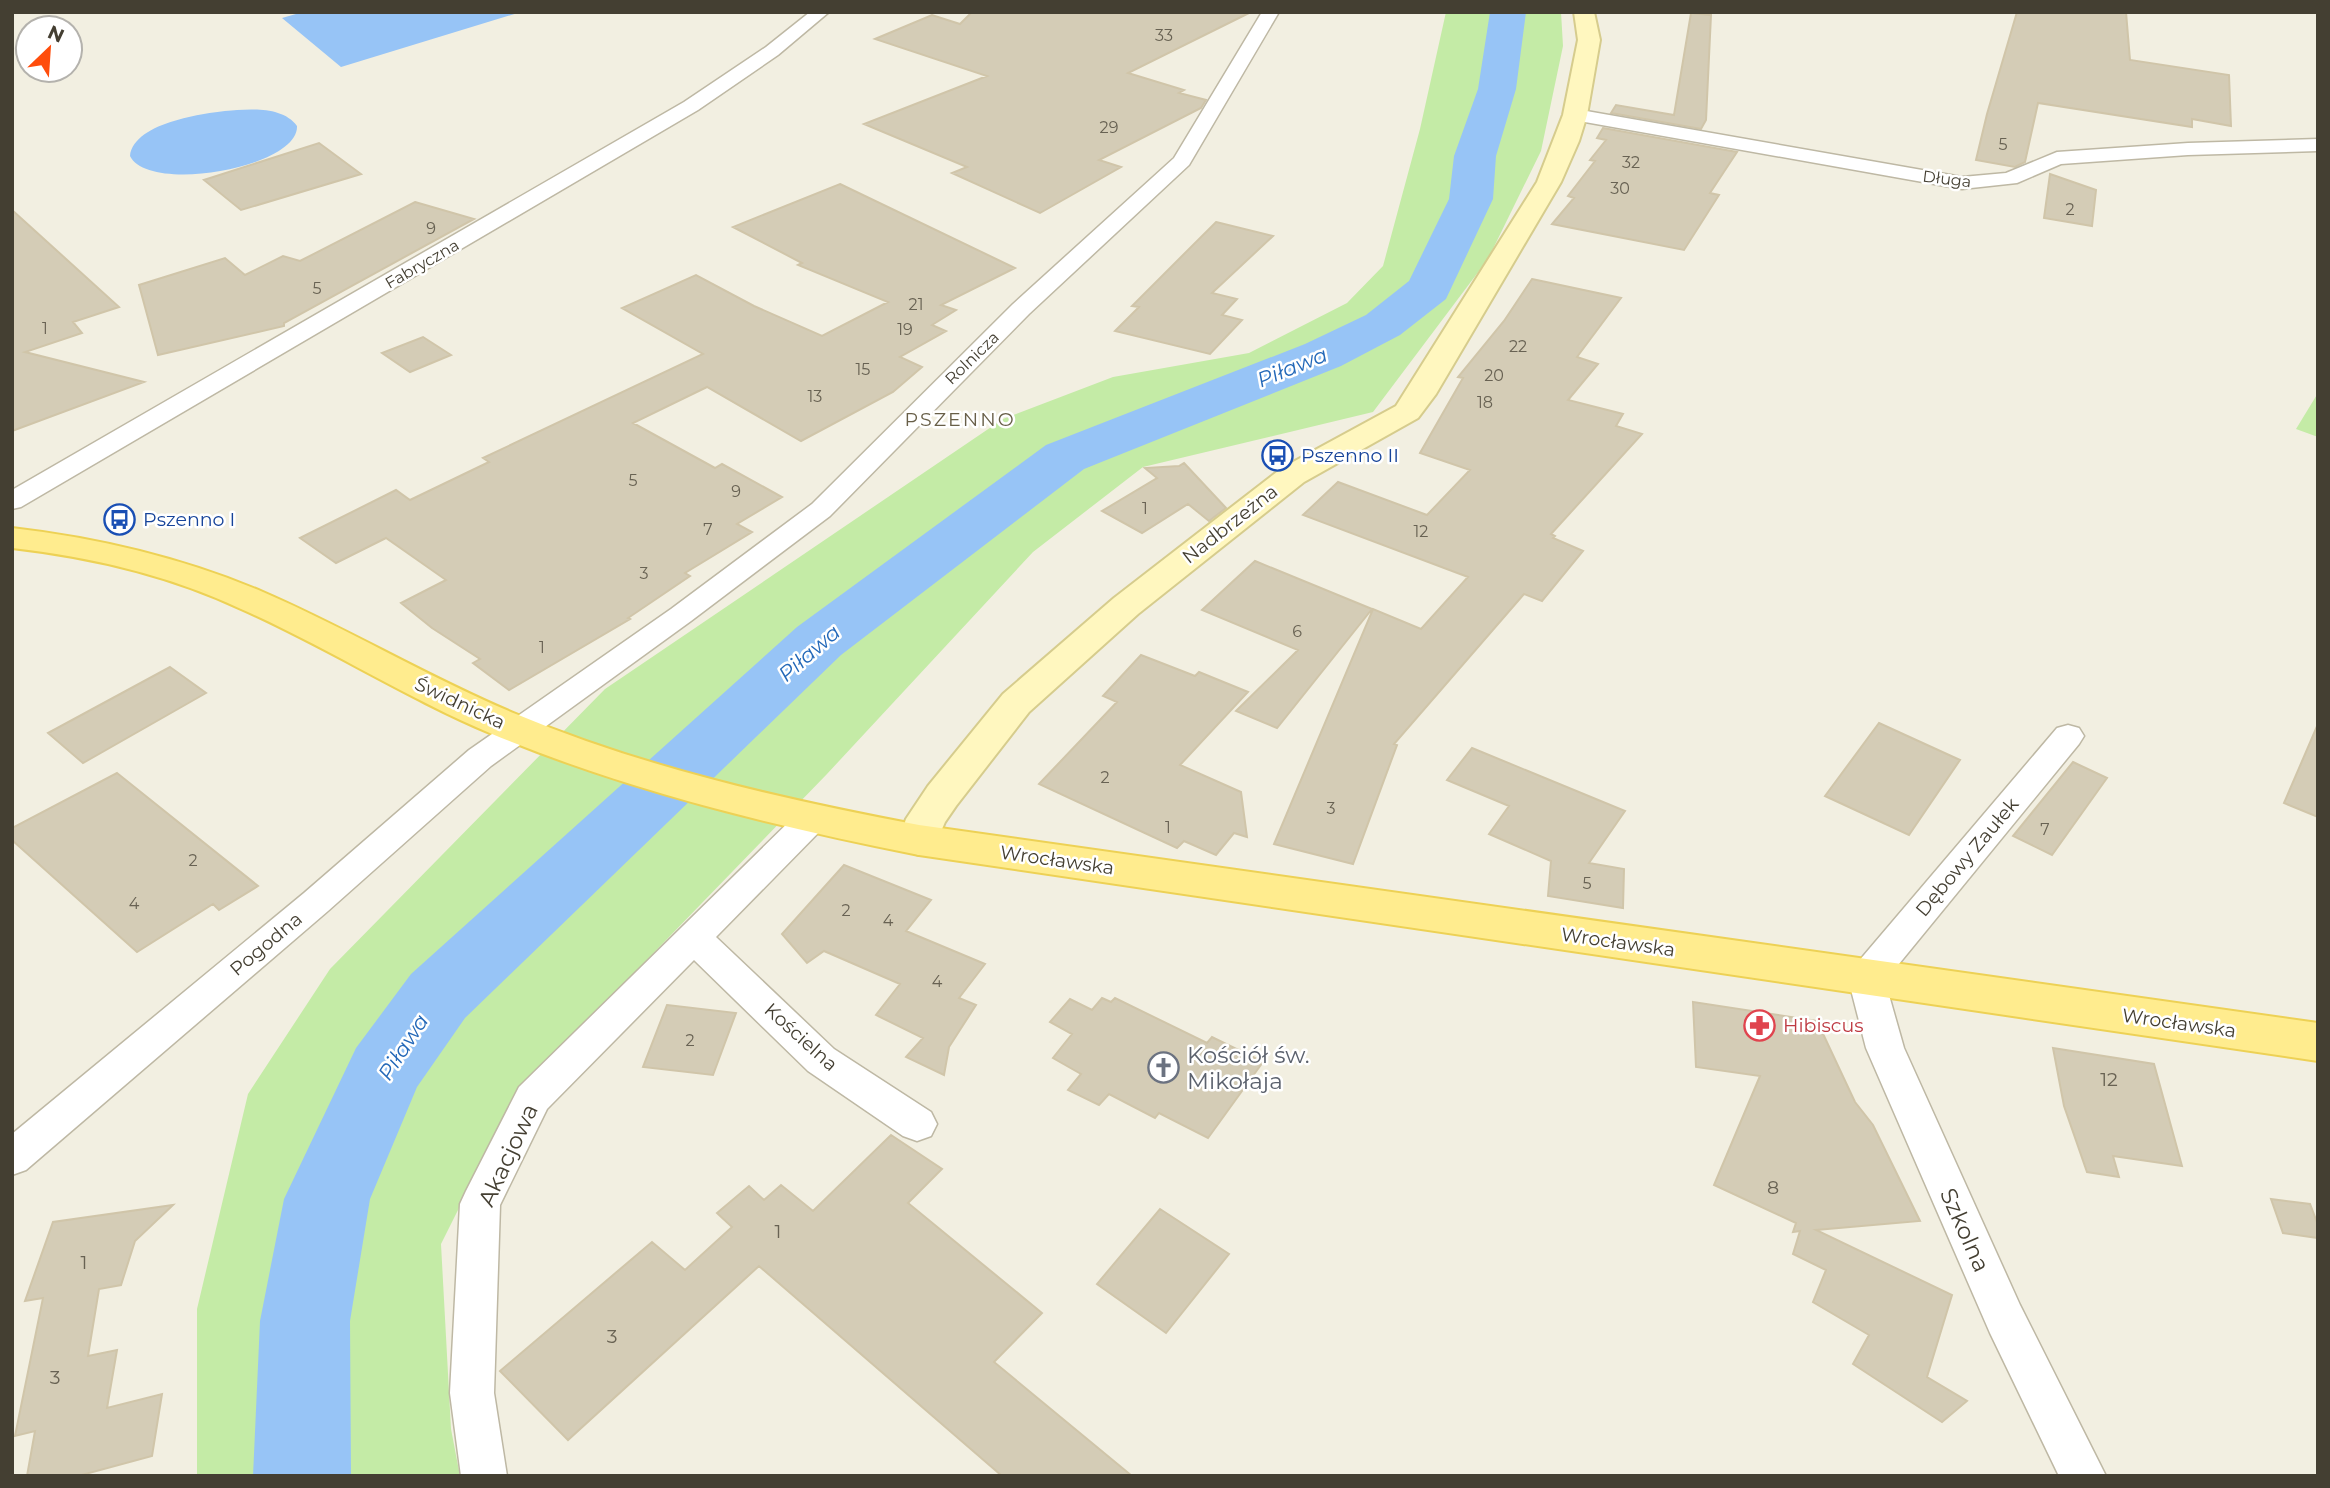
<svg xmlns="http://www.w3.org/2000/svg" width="2330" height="1488" font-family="Montserrat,sans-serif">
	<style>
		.green { fill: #c4eba6 }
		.water { fill: #97c4f6 }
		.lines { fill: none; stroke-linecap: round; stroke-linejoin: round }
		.river { fill: #97c4f6; fill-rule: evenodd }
		.building { fill: #d4ccb6; stroke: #d0c5a9; stroke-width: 2 }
		.street-casing { stroke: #beb8a4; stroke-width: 3 }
		.secondary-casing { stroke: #d6cc8d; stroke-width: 4 }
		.primary-casing { stroke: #edd155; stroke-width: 4 }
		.street { fill: #fff; fill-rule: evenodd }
		.secondary { fill: #fff7bf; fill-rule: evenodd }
		.primary { fill: #ffec8e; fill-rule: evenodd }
		.labels { text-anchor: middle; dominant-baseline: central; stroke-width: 5; stroke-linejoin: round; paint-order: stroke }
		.number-label { font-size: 16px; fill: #686253 }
		.far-street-label { font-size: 16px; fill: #443f32; stroke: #fff }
		.far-quarter-label { font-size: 19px; letter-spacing: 2px; fill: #685f48; stroke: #fff }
		.transit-label { font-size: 19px; fill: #164399; stroke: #fff; text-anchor: start }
		.street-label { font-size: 19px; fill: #443f32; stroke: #fff }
		.health-label { font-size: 19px; fill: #be3a42; stroke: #fff; text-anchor: start }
		.near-number-label { font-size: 19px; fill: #686253 }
		.water-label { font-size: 21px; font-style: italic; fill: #2368b8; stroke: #fff }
		.near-worship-label { font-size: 23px; fill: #5b616d; stroke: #fff; text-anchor: start }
		.near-street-label { font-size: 23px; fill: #443f32; stroke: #fff }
	</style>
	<rect width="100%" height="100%" fill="#f2efe1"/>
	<path class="green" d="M1446,12H1561L1563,46L1541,151L1488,259L1373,412L1143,467L1033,552L827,774L515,1096L441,1244L451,1429L460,1476H197V1309L248,1094L330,969L605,689L1003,419L1113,377L1249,353L1347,303L1383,266L1420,129Z
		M2318,393V437L2296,429Z"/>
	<path class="water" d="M303,12H521L341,67L282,18Z
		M237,110C256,109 284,108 297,126C299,168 148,194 130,156C134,121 210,112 237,110Z"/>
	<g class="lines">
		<path class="river" d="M1490,12H1526L1516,89L1496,156L1493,199L1446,299L1400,335L1341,366L1084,469L841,655L465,1018L417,1087L370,1199L350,1321L351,1476H253L260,1321L284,1199L356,1048L411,974L797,627L1046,445L1305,344L1366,315L1409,281L1449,199L1454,156L1478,89Z"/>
	</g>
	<path class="building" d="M972,12H1251L1128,73L1184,90L1179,93L1206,100L1201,108L1099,160L1121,167L1040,213L952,173L967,167L864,124L987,76L875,39L932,15L960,24Z
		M2017,12H2126L2130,60L2229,75L2231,126L2192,119V127L2038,103L2025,162L2015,167L1976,160L1987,114Z
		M1691,13L1711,15L1706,120L1701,129L1611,113L1616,105L1674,115Z
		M1603,128L1737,152L1710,193L1719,195L1684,250L1552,224L1574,198L1568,196L1595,161L1590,160L1606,140L1597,138Z
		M319,143L361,174L241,210L204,180Z
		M2050,174L2096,190L2092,226L2044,218Z
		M840,184L1015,268L941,305L956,310L932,325L946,331L900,357L922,367L893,392L801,441L707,387L633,423L715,468L722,464L782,497L737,524L752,532L685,573L690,576L628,618L630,619L509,690L473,663L480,659L432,628L401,603L446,580L386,538L336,563L300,538L396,490L410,500L489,462L483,458L703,354L622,308L696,275L754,306L822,336L888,302L798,265L802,263L733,227Z
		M415,202L474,219L284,323V326L158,355L139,285L225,258L245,275L283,256L300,261Z
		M12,210L119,307L73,322L82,333L25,352L144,382L12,431Z
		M1216,222L1273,236L1212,293L1237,299L1222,315L1242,320L1210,354L1115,331L1139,307L1132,306Z
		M1532,279L1621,298L1577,357L1598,364L1568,400L1623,414L1616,426L1642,434L1551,534L1555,536L1553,538L1583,551L1542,601L1524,594L1394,744L1397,745L1353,864L1274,844L1373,609L1421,629L1468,577L1303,515L1338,482L1427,515L1470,470L1420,453L1463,378L1458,377L1504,321Z
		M423,337L451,355L410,372L382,353Z
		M1184,463L1226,508L1209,521L1188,504L1142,533L1102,511L1157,478L1145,468L1179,466Z
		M1255,561L1372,609L1277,728L1236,711L1298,650L1202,610Z
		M1141,655L1195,676L1199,672L1248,692L1180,765L1241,792L1247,837L1234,833L1216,855L1184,841L1177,848L1039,784L1117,702L1103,696Z
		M170,667L206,693L83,763L48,733Z
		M1879,723L1960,760L1909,835L1825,796Z
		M2318,724V817L2284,803Z
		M1472,748L1625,811L1589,863L1624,869L1623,908L1548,896L1551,861L1489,834L1509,806L1447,780Z
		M2073,762L2107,778L2052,855L2013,836Z
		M117,773L258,886L219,910L213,904L137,952L12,840V828Z
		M844,865L931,900L906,931L985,964L959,998L976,1005L949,1047L944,1075L906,1057L923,1038L876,1015L900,984L824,951L807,963L782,934Z
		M1102,998L1111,1002L1115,998L1207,1043L1212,1037L1263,1062L1208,1138L1159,1113L1155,1118L1109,1094L1099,1105L1068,1090L1081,1074L1053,1058L1072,1034L1050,1022L1070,999L1092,1010Z
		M1693,1002L1817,1021L1855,1102L1873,1125L1920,1221L1816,1230L1952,1295L1927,1377L1967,1401L1942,1422L1853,1364L1869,1335L1813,1302L1826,1270L1793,1254L1800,1231L1793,1232L1796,1223L1714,1185L1760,1076L1696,1067Z
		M667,1005L736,1013L713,1075L643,1067Z
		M2053,1048L2154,1064L2182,1166L2113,1156L2119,1177L2087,1172L2064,1106Z
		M891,1135L942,1169L908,1203L1042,1313L994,1362L1132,1476H1002L759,1266L568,1440L500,1371L652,1242L685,1270L732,1227L717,1213L749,1186L764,1200L781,1185L813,1211Z
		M2271,1199L2310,1204L2318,1225V1238L2283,1233Z
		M173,1205L135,1241L121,1285L99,1289L88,1356L117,1350L107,1408L162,1394L152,1456L78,1476H27L35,1431L15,1436L43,1298L25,1301L53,1222Z
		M1160,1209L1229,1254L1166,1333L1097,1284Z"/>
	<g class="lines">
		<defs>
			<path id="street" d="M810,12H829L778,55L698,110L21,507L12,509V490L684,102L766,47Z
				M1262,12H1279L1189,165L1029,314L830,516L691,621L491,766L328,911L26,1170L12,1175V1134L304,893L469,750L671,609L812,504L1013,304L1174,158Z
				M1575,109L1962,177L2006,173L2057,152L2188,143L2318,139V151L2188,155L2061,164L2017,183L1962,189L1568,119L1566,115Z
				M2068,725L2079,728L2084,736L2079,744L1885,981L1904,1048L2020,1305L2106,1476H2059L1990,1333L1866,1048L1848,978L1853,968L2057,728Z
				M811,808L823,812L828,820L823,828L716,937L834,1049L931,1112L937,1124L931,1136L917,1141L903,1136L808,1071L694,960L547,1109L500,1205L494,1393L507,1476H461L450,1393L460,1204L466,1191L519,1087L799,812Z"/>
			<path id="secondary" d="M1574,12H1594L1600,40L1587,115L1579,141L1561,182L1436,394L1418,418L1304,482L1138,614L1029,712L956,806L945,822L933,850L919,855L905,850L899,840L906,819L928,786L1003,694L1114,598L1282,468L1396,406L1537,182L1563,115L1578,40Z"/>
			<path id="primary" d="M12,528C98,538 183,558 263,592C349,629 429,678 516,714C645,768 782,799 919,825L2318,1023V1061L919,855C774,826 629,791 492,734C406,698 327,647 241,609C169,575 91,557 12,548Z"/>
		</defs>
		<use href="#street" class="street-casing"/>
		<use href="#secondary" class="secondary-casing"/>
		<use href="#primary" class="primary-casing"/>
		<use href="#street" class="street"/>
		<use href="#secondary" class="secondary"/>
		<use href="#primary" class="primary"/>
	</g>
	<defs>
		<symbol id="bus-ring" viewBox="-11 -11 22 22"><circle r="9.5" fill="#fff" stroke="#1a4fb4" stroke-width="1.5"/><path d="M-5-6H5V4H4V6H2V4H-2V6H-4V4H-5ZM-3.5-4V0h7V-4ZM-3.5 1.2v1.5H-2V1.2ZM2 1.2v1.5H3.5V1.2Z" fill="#1a4fb4"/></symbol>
		<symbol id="pharmacy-ring" viewBox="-11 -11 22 22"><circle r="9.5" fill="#fff" stroke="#e0444e" stroke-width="1.5"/><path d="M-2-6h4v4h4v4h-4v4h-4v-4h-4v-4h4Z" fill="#e0444e"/></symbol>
		<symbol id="church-ring" viewBox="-11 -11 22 22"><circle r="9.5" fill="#fff" stroke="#6b7280" stroke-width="1.5"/><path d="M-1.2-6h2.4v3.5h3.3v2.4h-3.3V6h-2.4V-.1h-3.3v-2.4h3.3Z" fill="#6b7280"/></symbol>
	</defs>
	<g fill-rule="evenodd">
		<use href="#bus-ring" x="1260" y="438" width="35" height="35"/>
		<use href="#bus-ring" x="102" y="502" width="35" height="35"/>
		<use href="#pharmacy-ring" x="1742" y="1008" width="35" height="35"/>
		<use href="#church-ring" x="1146" y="1050" width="35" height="35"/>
	</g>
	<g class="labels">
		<g class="number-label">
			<text x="1164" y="35">33</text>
			<text x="1109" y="127">29</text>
			<text x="2003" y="144">5</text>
			<text x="1631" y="162">32</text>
			<text x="1620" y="188">30</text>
			<text x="2070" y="209">2</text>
			<text x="431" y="228">9</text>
			<text x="317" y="288">5</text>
			<text x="916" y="304">21</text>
			<text x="45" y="328">1</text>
			<text x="905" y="329">19</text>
			<text x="1518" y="346">22</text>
			<text x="863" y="369">15</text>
			<text x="1494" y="375">20</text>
			<text x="815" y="396">13</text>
			<text x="1485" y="402">18</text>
			<text x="633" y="480">5</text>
			<text x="736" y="491">9</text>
			<text x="1145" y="508">1</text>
			<text x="708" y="529">7</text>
			<text x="1421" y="531">12</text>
			<text x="644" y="573">3</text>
			<text x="1297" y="631">6</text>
			<text x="542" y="647">1</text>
			<text x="1105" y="777">2</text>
			<text x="1331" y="808">3</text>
			<text x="1168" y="827">1</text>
			<text x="2045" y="829">7</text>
			<text x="193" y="860">2</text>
			<text x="1587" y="883">5</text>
			<text x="134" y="903">4</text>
			<text x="846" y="910">2</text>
			<text x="888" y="920">4</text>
			<text x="937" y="981">4</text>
			<text x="690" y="1040">2</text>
		</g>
		<g class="far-street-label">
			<text transform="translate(1947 179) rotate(7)">Długa</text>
			<text transform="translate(422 264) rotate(-30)">Fabryczna</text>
			<text transform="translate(972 358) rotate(-44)">Rolnicza</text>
		</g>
		<g class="far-quarter-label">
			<text x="960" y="419">PSZENNO</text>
		</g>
		<g class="transit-label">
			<text x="1301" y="455">Pszenno II</text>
			<text x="143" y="519">Pszenno I</text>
		</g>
		<g class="street-label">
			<text transform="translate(1230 524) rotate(-38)">Nadbrzeżna</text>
			<text transform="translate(460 703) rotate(25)">Świdnicka</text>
			<text transform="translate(1967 857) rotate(-50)">Dębowy Zaułek</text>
			<text transform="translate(1057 860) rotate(8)">Wrocławska</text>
			<text transform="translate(1618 942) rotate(8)">Wrocławska</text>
			<text transform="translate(266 944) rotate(-40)">Pogodna</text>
			<text transform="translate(2179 1023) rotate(8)">Wrocławska</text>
			<text transform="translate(801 1037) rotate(42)">Kościelna</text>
		</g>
		<g class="health-label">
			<text x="1783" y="1025">Hibiscus</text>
		</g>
		<g class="near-number-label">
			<text x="2109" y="1079">12</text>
			<text x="1773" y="1187">8</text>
			<text x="778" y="1231">1</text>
			<text x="84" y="1262">1</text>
			<text x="612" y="1336">3</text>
			<text x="55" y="1377">3</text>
		</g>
		<g class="water-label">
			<text transform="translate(1292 367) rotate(-22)">Piława</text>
			<text transform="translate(809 653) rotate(-41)">Piława</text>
			<text transform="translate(403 1047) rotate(-57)">Piława</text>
		</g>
		<g class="near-worship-label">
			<text x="1187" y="1055">Kościół św.<tspan x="1187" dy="26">Mikołaja</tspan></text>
		</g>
		<g class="near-street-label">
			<text transform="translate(508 1155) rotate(-65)">Akacjowa</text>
			<text transform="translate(1965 1230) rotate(66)">Szkolna</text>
		</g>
	</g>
	<rect width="2330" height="1488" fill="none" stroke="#443f32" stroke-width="28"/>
	<g transform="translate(49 49) rotate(25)"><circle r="33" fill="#ffffff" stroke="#b4b2ad" stroke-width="2"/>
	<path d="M0-5L12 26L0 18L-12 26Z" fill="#ff4d0c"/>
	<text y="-10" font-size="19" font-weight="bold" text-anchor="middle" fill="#443f32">N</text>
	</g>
</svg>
